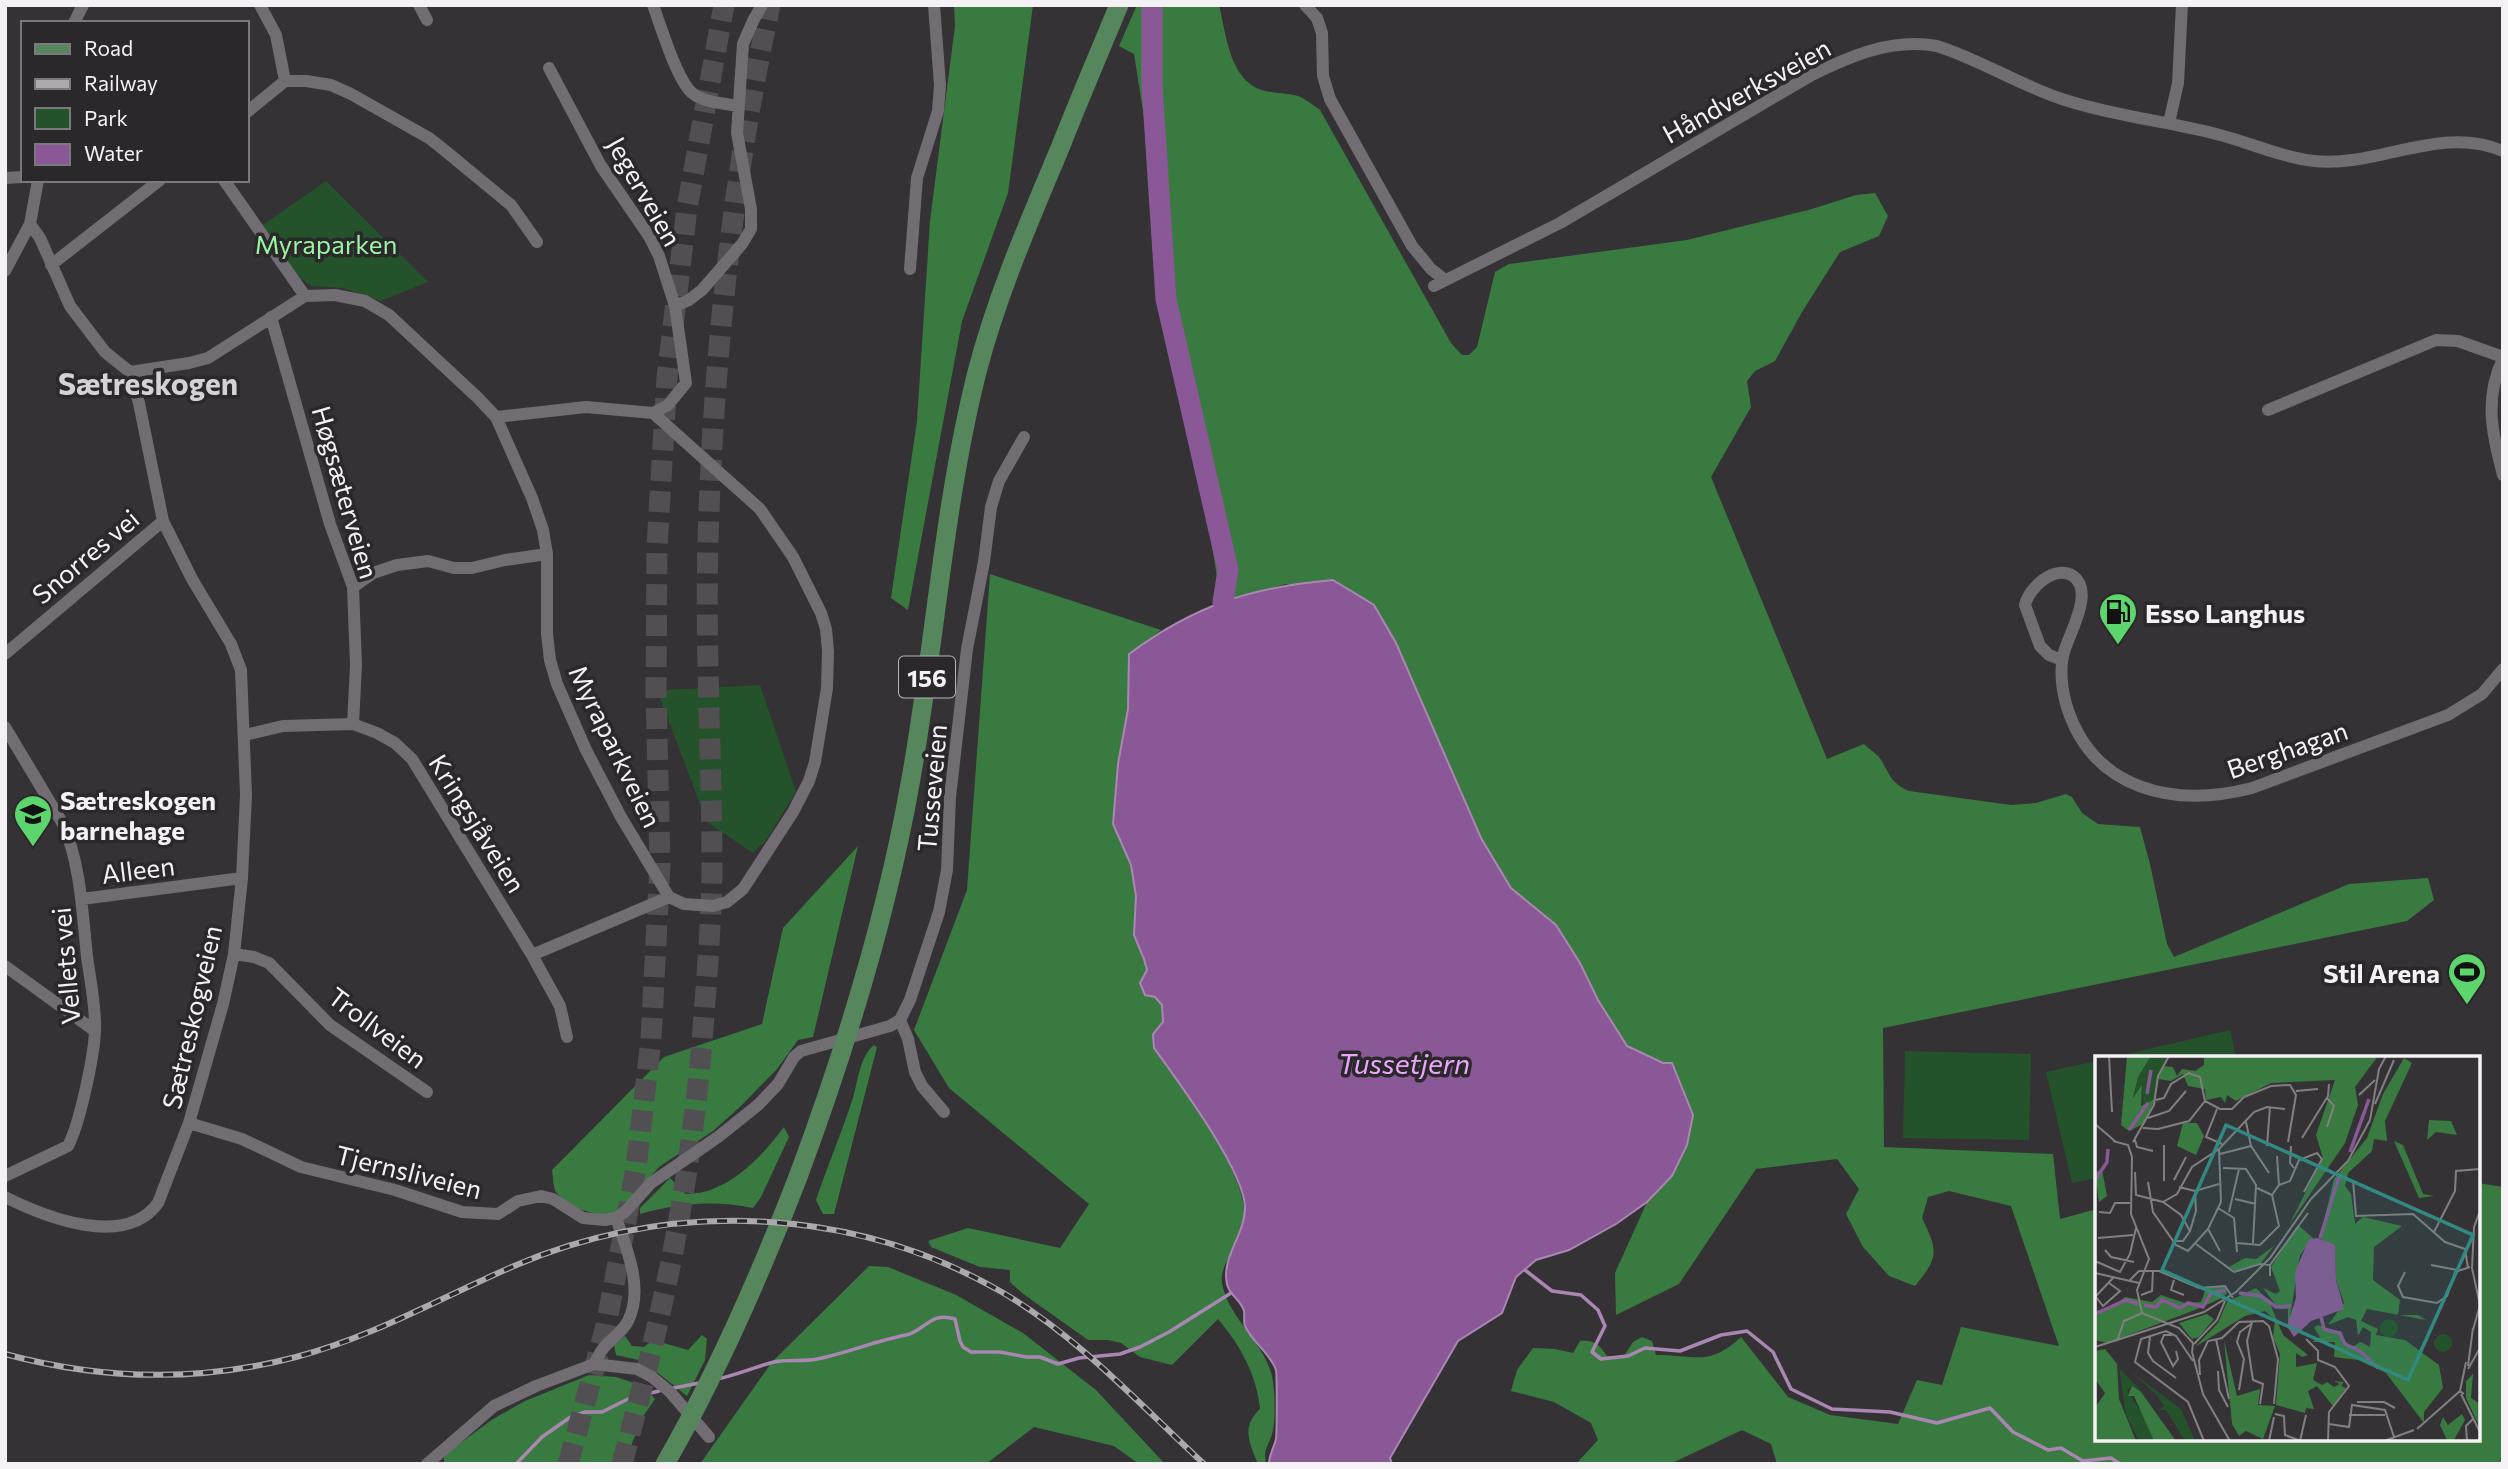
<svg xmlns="http://www.w3.org/2000/svg" width="2508" height="1469" font-family="Commissioner,sans-serif">
	<style>
		.green { fill: #24522a }
		.forest { fill: #397a40 }
		.water { fill: #8a5897; stroke: #aa86b3; stroke-width: 2 }
		.lines { fill: none; stroke-linecap: round; stroke-linejoin: round }
		.stream { stroke: #aa86b3; stroke-width: 3.5 }
		.river { stroke: #8a5897; stroke-width: 21 }
		.highway-tunnel { stroke: #524f53; stroke-width: 21; stroke-dasharray: 21 10; stroke-linecap: butt }
		.street { stroke: #716d72; stroke-width: 12 }
		.primary { stroke: #55865c; stroke-width: 19 }
		.rail-casing { stroke: #aca9ad; stroke-width: 6 }
		.rail { stroke: #2b282c; stroke-width: 3.5; stroke-dasharray: 10; stroke-linecap: butt }
		.labels { text-anchor: middle; dominant-baseline: central; stroke-width: 7; stroke-linejoin: round; paint-order: stroke }
		.shield { fill: #2b282c; stroke: #b8b5b9; stroke-width: 2 }
		.shield-label { font-size: 24px; font-weight: bold; fill: #f5f2f5 }
		.street-label { font-size: 26px; fill: #f5f2f5; stroke: #2b282c }
		.park-label { font-size: 26px; fill: #99f3a1; stroke: #2b282c }
		.poi-label { font-size: 26px; font-weight: bold; fill: #f5f2f5; stroke: #2b282c; text-anchor: start }
		.water-label { font-size: 28px; font-style: italic; fill: #eba5fd; stroke: #2b282c }
		.quarter-label { font-size: 30px; font-weight: bold; fill: #d5d1d6; stroke: #2b282c }
		.inset-river { fill: none; stroke: #8a5897; stroke-width: 3.5 }
		.inset-road { fill: none; stroke: #827f82; stroke-width: 2 }
		.view { fill: #328982; fill-opacity: 0.15; stroke: #328982; stroke-width: 3.5 }
		.inset-edge { fill: none; stroke: #f5f2f5; stroke-width: 3.5 }
	</style>
	<rect width="100%" height="100%" fill="#353236"/>
	<path class="green" d="M326,181L428,282L381,301L343,288L311,286L296,275L260,227Z
		M760,685L796,792L763,845L761,844L753,853L707,822L658,693L665,690Z
		M2230,1030L2236,1058H2110Z
		M1905,1051L2031,1054L2029,1140L1903,1138Z
		M2097,1061V1178L2072,1183L2046,1072Z"/>
	<path class="forest" d="M954,5H1033L1008,193L962,321L908,610L891,598L917,421L930,221L955,26Z
		M1137,5H1219C1227,38 1230,87 1271,92C1299,96 1296,92 1320,110L1451,343L1462,355H1469L1477,347L1495,272L1509,264L1687,240L1812,209L1856,195L1875,193L1888,216L1879,236L1840,252L1802,312L1775,361L1755,371L1747,381L1751,407L1711,477L1827,759L1864,744C1868,748 1874,752 1878,756C1890,771 1887,781 1909,791L2011,805L2036,803L2066,794L2072,797L2082,813L2098,824L2140,827L2150,864L2167,944L2174,957L2349,884L2428,878L2434,900L2407,921L1883,1028L1884,1147L2053,1154L2060,1219L2097,1209V1439H2478V1183L2503,1187V1464H1777L1771,1444L1742,1430L1670,1464H1576L1598,1440L1591,1423L1554,1402L1511,1391L1517,1370L1533,1348L1555,1349L1573,1353L1580,1341C1594,1340 1599,1344 1607,1356H1624L1633,1342L1642,1337L1652,1341L1656,1355C1695,1355 1709,1367 1741,1337L1788,1397L1830,1415L1898,1424L1917,1380L1942,1385L1961,1327L2059,1346L2011,1206L1949,1191L1928,1197L1922,1218C1938,1251 1939,1257 1915,1286L1889,1276L1863,1247L1846,1214L1859,1189L1837,1159L1756,1169L1679,1284L1616,1315L1615,1273L1647,1202L1672,1176L1693,1115L1676,1073L1663,1063L1627,1046L1598,1000L1580,963L1556,925L1511,888L1481,838L1396,643L1374,605L1286,584L1221,602L1134,54L1119,46Z
		M990,574L1161,630L1129,654L1128,709L1118,764L1113,824L1131,865L1136,897L1134,935L1144,959L1155,997L1162,1005L1163,1022L1153,1034L1154,1048C1181,1086 1253,1178 1244,1225C1241,1244 1219,1263 1222,1283C1228,1318 1264,1342 1272,1376C1275,1388 1276,1423 1272,1434C1268,1448 1263,1448 1266,1464H1258C1249,1442 1241,1427 1260,1409C1257,1375 1240,1345 1218,1319L1172,1365L1140,1357L1121,1343L1108,1340H1088L1022,1293L1010,1282V1270L980,1267L931,1247L928,1241L968,1228L1060,1248L1089,1204L949,1088L914,1030L967,890Z
		M858,846L813,1037L798,1040L777,1069L741,1106L713,1131L659,1167L624,1206L608,1216C591,1213 567,1208 556,1192C553,1187 553,1176 552,1170L664,1057L762,1024L783,928Z
		M874,1045L877,1047L875,1055L834,1214H823L816,1200C827,1167 841,1134 852,1101C858,1083 859,1057 874,1045Z
		M784,1127L789,1137L761,1197L753,1208C714,1200 679,1203 640,1214V1208L670,1178L686,1194C695,1193 705,1193 713,1189C742,1178 766,1151 784,1127Z
		M869,1266L888,1267L956,1295L1023,1333L1096,1390L1165,1464H1139L1114,1446L1034,1427L986,1464H700L772,1362Z
		M702,1335L707,1339L705,1360L687,1396L643,1361L616,1355L614,1345L625,1336L632,1346L644,1347L653,1340L688,1350Z
		M589,1375L616,1377L643,1386L655,1399L642,1418L624,1464H444V1455L493,1419L525,1401Z"/>
	<path class="water" d="M1333,580L1374,605L1396,643L1481,838L1511,888L1556,925L1580,963L1598,1000L1627,1046L1663,1063H1672L1693,1115L1687,1145L1672,1176L1647,1202L1616,1224L1569,1250L1536,1260L1516,1277L1502,1313L1458,1341L1390,1458L1392,1464H1269C1269,1455 1274,1448 1276,1439C1277,1431 1277,1375 1276,1370C1270,1353 1252,1342 1245,1326C1243,1321 1245,1316 1244,1311C1241,1300 1229,1295 1227,1284C1221,1257 1245,1235 1245,1208C1245,1171 1177,1080 1154,1048L1153,1034L1163,1022L1162,1005L1155,997L1145,995L1140,983L1147,970L1144,959L1134,935L1136,896L1131,865L1113,824L1118,764L1128,709L1129,654C1195,605 1252,587 1333,580Z"/>
	<g class="lines">
		<path class="stream" d="M1525,1270L1552,1291L1581,1295L1598,1310L1605,1326L1592,1352L1601,1359L1628,1356L1645,1348L1680,1351L1721,1335L1747,1331L1773,1352L1791,1389L1832,1409L1890,1412L1937,1423L1990,1408L2013,1432L2048,1450L2061,1448L2083,1461L2111,1458L2120,1464
			M717,1379C737,1375 754,1367 774,1362C788,1359 803,1362 817,1359C847,1353 875,1341 906,1335C925,1331 930,1311 955,1319L960,1341L963,1347L971,1352H1000L1026,1357H1040L1058,1364L1079,1358L1120,1354L1140,1347L1169,1332L1231,1293
			M674,1388L699,1383
			M516,1464L542,1437L569,1418L585,1412H602L630,1398L659,1391"/>
		<path class="river" d="M1152,5V85L1166,299L1228,570L1223,602"/>
		<path class="highway-tunnel" d="M568,1464L606,1326L636,1168L651,1040L660,864L656,692L657,547L667,378L687,208L724,5
			M622,1464C635,1414 649,1364 660,1313C681,1221 696,1122 703,1028C707,977 711,925 712,873C712,762 705,652 708,541C713,361 732,181 770,5"/>
		<path class="street" d="M260,5L276,35L285,81
			M419,5L427,20
			M653,5C661,27 676,77 691,92C703,103 723,103 738,106
			M1305,5L1317,18L1322,33L1323,76L1330,99L1412,246L1431,269L1445,280
			M74,23L83,5
			M549,68L601,166L649,236L659,256L675,306L686,383L668,405L653,413
			M247,112L285,81H306L331,85L351,94L429,138L443,149L511,205L537,242
			M2169,123L2178,83L2182,5
			M5,178L23,177
			M224,180L305,296
			M51,265L160,180
			M910,269L917,178L938,111L940,85L934,5
			M5,271L30,224L38,180
			M1434,286L1560,223L1810,76C1850,56 1891,38 1937,46C1981,60 2021,86 2065,100C2114,116 2166,121 2216,134C2249,142 2280,157 2314,161C2378,168 2440,124 2503,151
			M675,306L689,300L702,290L742,244L751,229V209L737,133L743,44L753,21L762,5
			M271,317L330,524L353,587L356,665L353,724
			M2503,359C2484,398 2492,434 2503,475
			M130,372L189,363L208,358L305,296L335,295L365,301L389,315L478,398L496,417L532,498L543,530L547,554V634L550,660L557,684L586,750L621,817L669,897
			M2268,410L2436,340L2458,341L2503,357
			M496,417L586,407L653,413L760,509L793,557L821,613L826,629L828,651L827,688L815,762L809,781L793,812L743,889L727,902L713,906L684,904L669,897L532,955
			M353,587L373,573L397,565L428,561L454,568H472L505,560L547,554
			M5,654L163,521
			M2062,660L2049,655L2040,646L2025,605C2029,588 2054,564 2073,576C2096,592 2067,636 2063,656C2060,671 2062,689 2066,704C2092,791 2174,808 2252,788L2448,715L2482,694L2503,669
			M5,727L63,824C81,866 82,911 87,956C90,980 96,1006 95,1031C94,1056 80,1123 68,1146L5,1176
			M245,735L283,726L353,724L377,733L395,743L412,759L532,955L560,1006L567,1037
			M82,899L242,878
			M234,954L254,957L269,963L330,1025L427,1092
			M5,966L95,1031
			M900,1020L910,1000L939,912L947,870L950,797L967,649L984,562L991,507L999,481L1024,437
			M189,1123L242,1139L301,1167L395,1190L462,1212L498,1214L518,1201L541,1196L553,1199L583,1218L605,1220L616,1218L626,1211L651,1183L718,1137L758,1105L778,1084L794,1057L801,1051L890,1026L900,1020L908,1039L915,1072L922,1086L944,1112
			M5,1197C45,1217 125,1249 158,1203L189,1123L223,1004L234,954L242,878L246,795L241,670L231,644L192,579L163,521L139,403L130,372L105,352L70,306L40,238L30,224
			M594,1364C597,1360 599,1354 602,1350C610,1339 622,1333 628,1321C644,1289 627,1249 616,1218
			M427,1464L494,1406L536,1386L594,1364L637,1369L652,1377L670,1392L709,1437"/>
		<path class="primary" d="M665,1464C718,1372 760,1275 798,1177C846,1048 886,919 910,784C935,647 943,507 977,372C997,295 1029,222 1060,148C1079,100 1099,53 1119,5"/>
		<defs>
			<path id="rail" d="M5,1354C101,1380 200,1382 296,1357C373,1337 442,1297 514,1266C671,1199 851,1206 1000,1291C1078,1336 1138,1403 1204,1464"/>
		</defs>
		<use href="#rail" class="rail-casing"/>
		<use href="#rail" class="rail"/>
	</g>
	<defs>
		<symbol id="fuel-pin" viewBox="-11 -11 22 30"><path d="M0 17L-7.5 6A9.5 9.5 0 1 1 7.5 6Z" fill="#5dd56d" stroke="#2b282c"/><path d="M-5.5-6h7V0h2V4h1.3V-2.5L3-4.5l.8-.8L6-3V5H2.5V1h-1V6h-7ZM-4.2-4.7v3.2H.2V-4.7Z" fill="#111"/></symbol>
		<symbol id="school-pin" viewBox="-11 -11 22 30"><path d="M0 17L-7.5 6A9.5 9.5 0 1 1 7.5 6Z" fill="#5dd56d" stroke="#2b282c"/><path d="M0-5L7-2L0 1L-7-2ZM-4 1L0 2.5L4 1V4Q0 6-4 4Z" fill="#111"/></symbol>
		<symbol id="stadium-pin" viewBox="-11 -11 22 30"><path d="M0 17L-7.5 6A9.5 9.5 0 1 1 7.5 6Z" fill="#5dd56d" stroke="#2b282c"/><path d="M0-5a6.5 5 0 1 0 0 10a6.5 5 0 1 0 0-10ZM-3.5-1.8h7v3.6h-7Z" fill="#111"/></symbol>
	</defs>
	<g fill-rule="evenodd">
		<use href="#fuel-pin" x="2096" y="590" width="44" height="60"/>
		<use href="#school-pin" x="11" y="792" width="44" height="60"/>
		<use href="#stadium-pin" x="2445" y="950" width="44" height="60"/>
	</g>
	<g class="labels">
		<rect class="shield" x="899" y="656.5" width="56" height="41" rx="5"/>
		<g class="shield-label">
			<text x="927" y="677">156</text>
		</g>
		<g class="street-label">
			<text transform="translate(1746 90) rotate(-29)">Håndverksveien</text>
			<text transform="translate(645 191) rotate(60)">Jegerveien</text>
			<text transform="translate(346 492) rotate(74)">Høgsæterveien</text>
			<text transform="translate(85 556) rotate(-40)">Snorres vei</text>
			<text transform="translate(616 746) rotate(64)">Myraparkveien</text>
			<text transform="translate(2287 749) rotate(-19)">Berghagan</text>
			<text transform="translate(931 788) rotate(-85)">Tusseveien</text>
			<text transform="translate(478 823) rotate(58)">Kringsjåveien</text>
			<text transform="translate(138 869) rotate(-7)">Alleen</text>
			<text transform="translate(65 966) rotate(-95)">Vellets vei</text>
			<text transform="translate(191 1017) rotate(-77)">Sætreskogveien</text>
			<text transform="translate(378 1027) rotate(37)">Trollveien</text>
			<text transform="translate(409 1171) rotate(14)">Tjernsliveien</text>
		</g>
		<g class="park-label">
			<text x="326" y="243">Myraparken</text>
		</g>
		<g class="poi-label">
			<text x="2145" y="612">Esso Langhus</text>
			<text x="60" y="799">Sætreskogen<tspan x="60" dy="30">barnehage</tspan></text>
			<text x="2440" y="972" text-anchor="end">Stil Arena</text>
		</g>
		<g class="water-label">
			<text x="1404" y="1063">Tussetjern</text>
		</g>
		<g class="quarter-label">
			<text x="148" y="382">Sætreskogen</text>
		</g>
	</g>
	<g transform="translate(2095 1056)">
		<rect width="385" height="385" fill="#353236"/>
		<path d="M73,0L62,21L60,43L48,52L47,29L41,45L38,42L43,21L56,0ZM285 272a9 9 0 1 1 18 0a9 9 0 1 1-18 0ZM339 287a9 9 0 1 1 18 0a9 9 0 1 1-18 0ZM24,312L51,340L37,330L32,335L57,371L59,385H44L31,359ZM35,315L86,353L100,385H90L71,354H63L69,350L62,339Z" fill="#24522a"/>
		<path d="M32,0H56L43,21L38,42L47,29L46,50L60,43L50,67L34,75L26,69ZM109,0H283L260,31L263,49L250,87L194,169L228,102L221,79L240,24L176,27L141,45L132,39L130,47L126,41L111,44L110,33L93,30L88,18L76,25L63,23L68,10L78,11L82,20L87,13L100,15L109,9ZM309,2L317,7L290,65L292,85L279,83L277,95L253,117L250,130L256,138L260,168L268,161L307,170L279,191L278,224L305,244L303,259H323L331,264L272,253L266,265L283,273L281,279L310,284L344,309L348,332L329,356V367L291,317L263,304L239,301L240,286H217L225,281L219,272L223,269L244,277L255,292L266,286L275,291L276,276L268,271L263,280L261,264L253,261L233,269L249,247L241,223L240,194L225,182L239,123L272,82L288,38ZM334,64L356,65L362,79L341,76L332,84ZM88,67H102L109,80L101,99L82,90ZM299,85L308,89L328,138L339,140L324,142ZM7,114L12,140L4,146L0,116ZM203,169L218,182L205,199L193,274V253H184L168,232L181,238L185,235L176,211ZM179,190L166,207L140,215L134,211L150,202L161,203ZM129,230L132,237L127,242L100,254L12,287L0,284V255L20,250L30,241L57,246L66,239L90,247L106,246L111,232ZM161,232L174,245L188,279L213,299L207,301L201,297V311L222,307L218,324L227,329L232,326L239,331L245,328L239,325L249,326L246,330L251,332L238,350L222,330L213,335L219,353L211,352L210,357L181,349L185,298L178,281L180,264L170,255L150,260L100,291L123,267L132,246ZM112,258L119,263L104,281L97,283L84,267ZM129,284L142,340L165,333L163,349L180,350L168,383L151,375L144,380L137,368ZM10,293L22,308L24,343L41,385H0V352L10,337L0,323V295ZM378,318L376,342L385,348V372L371,342V325ZM37,330L46,336L81,385H59L39,340H33ZM367,358L370,364L359,384H352L345,369L348,361L353,369Z" fill="#397a40"/>
		<path d="M223,182L240,189L241,223L249,253L216,265L199,281L192,270L201,242L200,216L214,183Z" fill="#8a5897"/>
		<path class="inset-river" d="M52,38L56,14M34,74L53,47M255,96L274,43M0,124L12,106L13,93M225,182L245,118M144,237L166,240L181,251L196,250M49,249L61,251L67,244L85,252L93,247L108,251L116,237L131,234M0,258L31,244L43,248M226,261L229,273L245,277L250,288L265,295L283,312"/>
		<path class="inset-road" d="M14,0L17,56M201,35L223,33M264,39L280,24M232,42L239,50L232,71M61,44L69,42L76,28L94,17L105,21L110,45L125,53H137L149,41L176,30L195,29L201,39L193,86M280,48L299,4M122,53L111,81L127,88M53,62L74,55L91,35M275,64L284,13L291,0M151,66L156,90M0,68L21,86M48,72L63,73L94,65L110,45M207,82L233,40L234,28M40,84L42,91L58,95M18,85L33,89L37,101L36,158L54,203L42,234L47,257M38,86L59,49L63,20L74,0M172,90L175,51M196,90L195,107L199,112M125,98L156,90L174,117M128,112L151,113L161,129L158,187M40,116L41,139L68,146L86,159L95,175M79,124L91,101M258,124L261,160M69,125V89M53,126L58,156L81,189L93,195L113,173L126,146L124,93M184,129L195,125L204,104L222,97L227,103L209,136M84,131L100,135L124,128M177,139L184,129L182,100M140,143L161,148M68,146L82,138L97,111L124,93L159,56L172,51L190,53M123,152L139,162L142,196M4,156L15,157L20,147H35M134,156L144,113M260,160L318,158L350,186L370,193L373,212M113,173L125,195M339,176L360,135L361,115L385,113M385,176V207M3,182L38,179M79,185H88L95,175L101,155L100,135M142,187L165,189L184,170L177,139L162,132M101,188L139,216M10,194L16,201L39,206M0,205L25,216L35,198L41,172M175,209L213,157M336,209L362,214M139,216L165,208L175,209V220M310,216L303,230L308,241L342,247L352,240L360,216L375,211M0,217L44,227M35,224L44,215H64L104,232L130,230L138,242M79,224L76,234L89,239M46,239L57,235L58,215M0,241L18,222M1,241L8,250L25,235L14,227M157,266L152,285L158,324L168,328L165,348M378,274L385,249L377,212L379,171L385,155M77,279H69L66,286L78,310L83,303L81,295M55,281L53,297L58,305L81,322M121,283L134,343M211,283L223,295V304L240,311L254,330L234,356L233,385M22,285L29,265L47,257L84,272L98,287L97,297M99,288L122,264L130,245M0,291L109,256L141,236L175,202L216,143L253,105L275,64M97,296L108,338L135,385M98,305L81,280L71,275L46,283L40,306L93,346L109,385M373,310L378,272M373,313L385,292M123,315L124,334L133,351M105,319L104,304L113,285L127,282L144,266L168,265L174,270L183,303L179,348M144,334L149,303L142,286L145,276L156,268M366,338L385,376M369,338L365,335L371,306M262,346H289L300,352M180,358L189,360L190,379L206,385M254,359H290M234,368L254,371L257,349L290,354L299,381M322,373L365,335M174,385L179,361M205,385L211,359M289,385L319,374M372,385L371,370L378,363"/>
		<path class="view" d="M131,69L378,179L313,324L67,214Z"/>
		<rect width="385" height="385" class="inset-edge"/>
	</g>
	<rect width="2508" height="1469" fill="none" stroke="#f5f2f5" stroke-width="14"/>
	<rect x="21" y="21" width="228" height="161" fill="#2b282c" stroke="#7c797c" stroke-width="2"/>
	<rect x="35" y="44" width="35" height="10" fill="#55865c" stroke="#7c797c" stroke-width="2"/>
	<text x="84" y="56" font-size="21" fill="#f5f2f5">Road</text>
	<rect x="35" y="79" width="35" height="10" fill="#aca9ad" stroke="#7c797c" stroke-width="2"/>
	<text x="84" y="91" font-size="21" fill="#f5f2f5">Railway</text>
	<rect x="35" y="108" width="35" height="21" fill="#24522a" stroke="#7c797c" stroke-width="2"/>
	<text x="84" y="126" font-size="21" fill="#f5f2f5">Park</text>
	<rect x="35" y="144" width="35" height="21" fill="#8a5897" stroke="#7c797c" stroke-width="2"/>
	<text x="84" y="161" font-size="21" fill="#f5f2f5">Water</text>
</svg>
